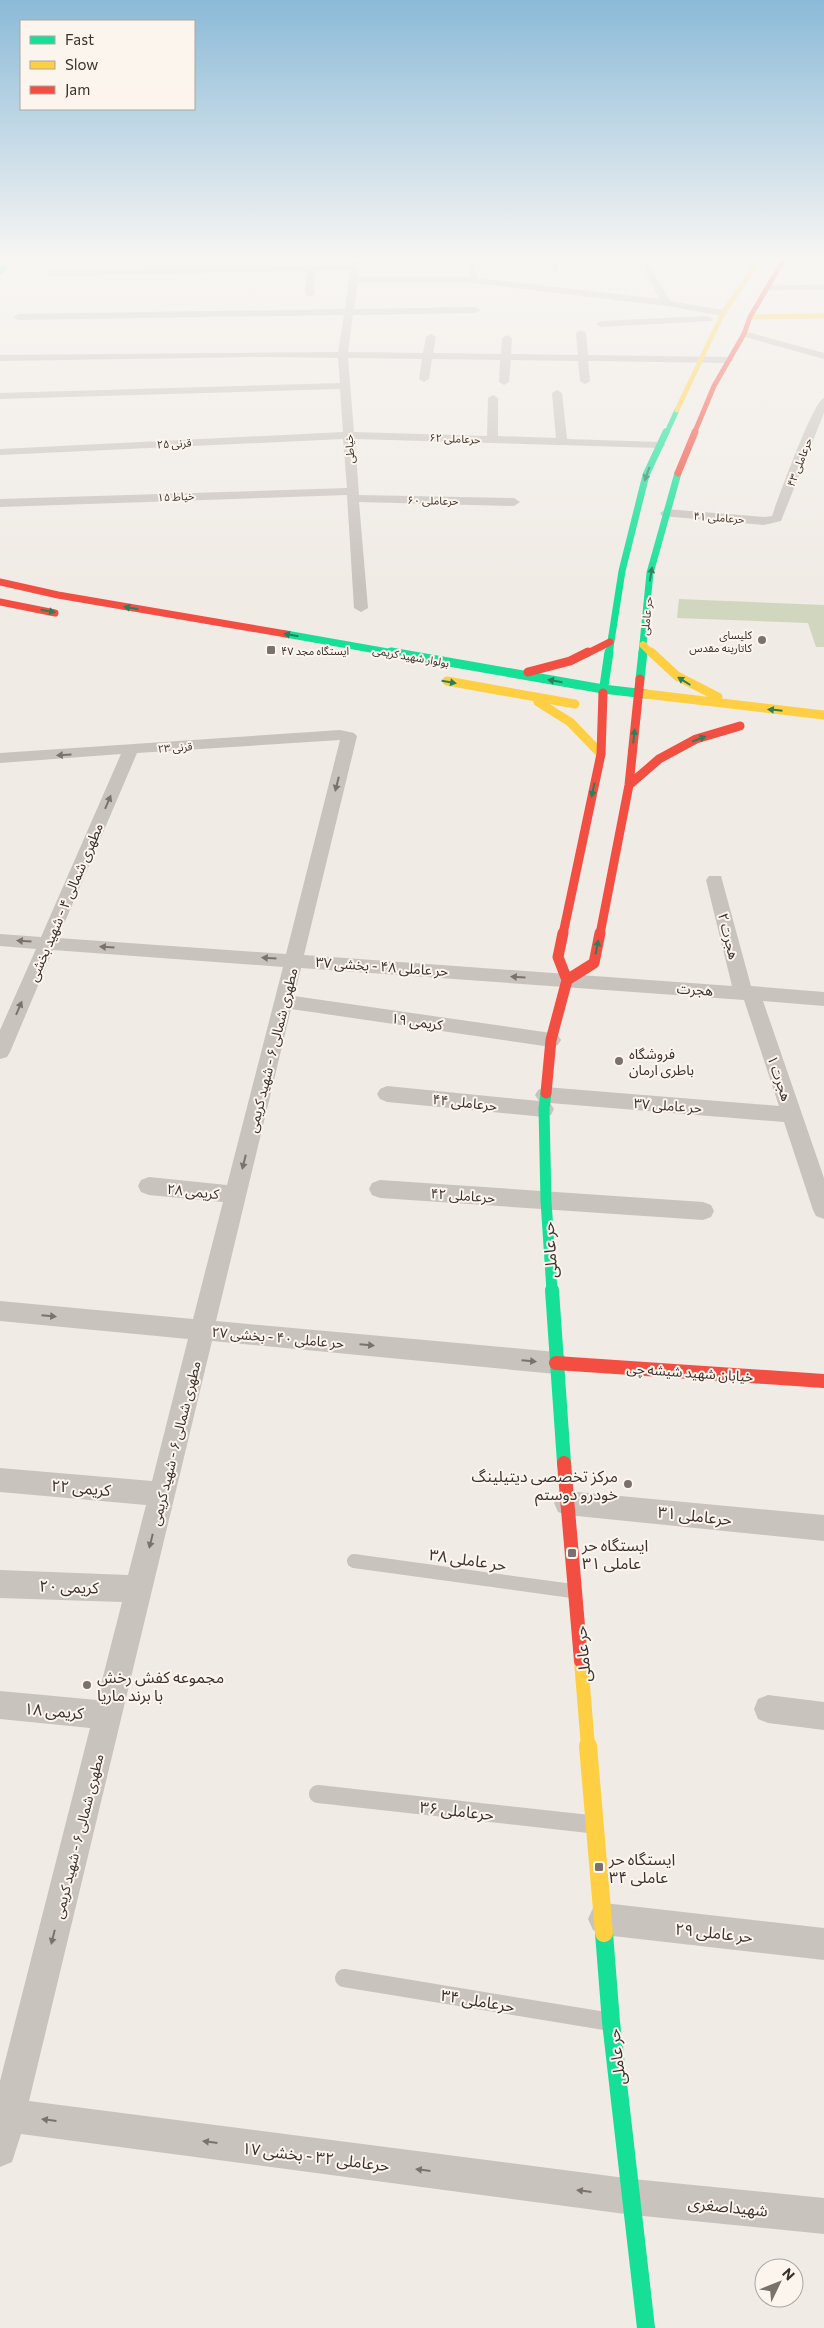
<svg xmlns="http://www.w3.org/2000/svg" width="824" height="2328" font-family="Commissioner,'Noto Sans Arabic',sans-serif">
	<style>
		.green { fill: #d1d6bf }
		.lines { fill: none; stroke-linecap: round; stroke-linejoin: round }
		.lane-far2 { stroke: #c9c3be; stroke-width: 5 }
		.lane-far1 { stroke: #c9c3be; stroke-width: 14 }
		.lane { stroke: #c9c3be; stroke-width: 18 }
		.street { fill: #c9c3be; fill-rule: evenodd }
		.fast-far5 { stroke: #16e098; stroke-width: 5 }
		.fast-far4 { stroke: #16e098; stroke-width: 7 }
		.fast-far3 { stroke: #16e098; stroke-width: 9 }
		.fast-far2 { stroke: #16e098; stroke-width: 11 }
		.fast-far1 { stroke: #16e098; stroke-width: 14 }
		.fast { stroke: #16e098; stroke-width: 18 }
		.slow-far4 { stroke: #ffcf43; stroke-width: 5 }
		.slow-far3 { stroke: #ffcf43; stroke-width: 7 }
		.slow-far2 { stroke: #ffcf43; stroke-width: 9 }
		.slow-far1 { stroke: #ffcf43; stroke-width: 14 }
		.slow { stroke: #ffcf43; stroke-width: 18 }
		.jam-far4 { stroke: #f24e42; stroke-width: 5 }
		.jam-far3 { stroke: #f24e42; stroke-width: 7 }
		.jam-far2 { stroke: #f24e42; stroke-width: 9 }
		.jam-far1 { stroke: #f24e42; stroke-width: 11 }
		.jam { stroke: #f24e42; stroke-width: 14 }
		.oneway { fill: #2a7f5c }
		.oneway2 { fill: #7b726d }
		.poi-dot { fill: #7a716c; stroke: #fbf5ee; stroke-width: 2 }
		.labels { text-anchor: middle; dominant-baseline: central; stroke-width: 4; stroke-linejoin: round; paint-order: stroke }
		.far-street-label { font-size: 11px; fill: #3b302b; stroke: #fbf5ee }
		.far-poi-label { font-size: 11px; fill: #3b302b; stroke: #fbf5ee; text-anchor: end }
		.street-label { font-size: 14px; fill: #3b302b; stroke: #fbf5ee }
		.poi-label { font-size: 14px; fill: #3b302b; stroke: #fbf5ee; text-anchor: start }
		.near-street-label { font-size: 16px; fill: #3b302b; stroke: #fbf5ee }
		.near-poi-label { font-size: 16px; fill: #3b302b; stroke: #fbf5ee; text-anchor: start }
	</style>
	<rect width="100%" height="100%" fill="#f0ebe5"/>
	<path class="green" d="M679,599L824,605V647H816L808,623L677,618Z"/>
	<g class="lines">
		<path class="lane-far2" d="M767,288L824,287"/>
		<path class="lane-far1" d="M354,1561L572,1591"/>
		<path class="lane" d="M318,1794L589,1824
			M344,1978L605,2021"/>
		<path class="street" d="M306,261H314V266L351,265L352,261H360L358,277H469V261H477V278L660,299L639,261H647L670,301L723,310L728,313L723,316L667,306L473,283H358L354,309L476,307L481,310L476,313L353,315L348,352L423,353L426,337L431,334L436,337L433,353L501,354L502,338L507,335L512,338L511,354L578,355L576,333L581,330L586,333L588,355L729,357L734,360L729,363L588,361L590,381L585,384L580,381L578,361L511,360L509,382L504,385L499,382L500,360L432,359L429,379L424,382L419,379L422,359L348,358L354,432L487,436L488,398L493,395L498,398V436L556,438L552,393L557,390L562,393L567,439L660,442L666,445L660,448L355,439L359,495L514,498L520,502L514,506L359,502L368,608L361,612L354,608L347,495L0,507V499L347,488L343,439L0,455V449L343,432L340,389L0,399V393L340,383L338,358L264,357L0,361V355L338,352L344,315L18,320L13,317L18,314L345,309L350,271H314L315,294L310,297L305,294L306,271L51,276L47,273L51,270L306,266Z
			M550,261H558V271H552Z
			M708,316L713,319L711,321L601,327L596,324L601,321Z
			M744,331L824,353V359L741,336V332Z
			M824,398V413L781,521L764,525L662,516L660,513L666,509L764,517L772,516C778,499 813,401 824,398Z
			M340,730L354,733L357,736L304,955L732,986L706,880L709,876H721L751,986L824,992V1006L763,1001L824,1178V1219L816,1216L813,1210L784,1122L550,1103L554,1109L551,1115L544,1117L387,1102L380,1099L377,1094L380,1089L387,1086L539,1101L535,1095L538,1090L545,1087L779,1106L744,1000L301,968L294,996L551,1033L558,1035L561,1040L558,1045L551,1047L291,1009L216,1321L556,1352L564,1355L568,1363L564,1371L556,1374L212,1341L29,2101L633,2179L824,2198V2234L633,2215L21,2134L12,2162L0,2167V2081L90,1728L0,1719V1691L97,1700L122,1602L0,1598V1570L128,1575L146,1505L0,1492V1468L152,1481L188,1339L0,1321V1301L193,1319L223,1202L149,1195L141,1192L138,1186L141,1180L149,1177L227,1185L283,967L53,950L10,1052L7,1057L0,1059V1030L36,949L0,946V934L41,937L121,754L0,763V753ZM340,740L286,954L58,938L137,753Z
			M380,1180L703,1202L711,1205L714,1211L711,1217L703,1220L380,1198L372,1195L369,1189L372,1183Z
			M567,1491L824,1515V1541L567,1515L558,1512L554,1503L558,1494Z
			M768,1695L824,1702V1730L768,1723L758,1719L754,1709L758,1699Z
			M604,1903L824,1928V1960L604,1935L593,1930L588,1919L593,1908Z"/>
		<path class="fast-far5" d="M0,272L10,261
			M666,434L677,410"/>
		<path class="fast-far4" d="M286,634L399,654
			M609,654L622,571L646,475L666,432
			M642,654L650,573L678,473"/>
		<path class="fast-far3" d="M391,652L603,689L646,694
			M640,679L643,652
			M603,693L609,652"/>
		<path class="fast-far2" d="M546,1093L544,1109L546,1201L552,1291"/>
		<path class="fast-far1" d="M552,1290L564,1463"/>
		<path class="fast" d="M604,1933L611,2022L646,2328"/>
		<path class="slow-far4" d="M750,317L824,316
			M677,410L723,313L759,261"/>
		<path class="slow-far3" d="M643,645L652,654"/>
		<path class="slow-far2" d="M651,652L677,676L718,697
			M447,681L575,704
			M646,694L824,715
			M538,702L570,722L601,754"/>
		<path class="slow-far1" d="M581,1661L588,1747"/>
		<path class="slow" d="M588,1746L604,1933"/>
		<path class="jam-far4" d="M694,434L714,386L744,334L750,317L783,261"/>
		<path class="jam-far3" d="M678,473L695,432
			M0,582L58,595L286,634
			M0,602L55,613
			M586,654L610,642"/>
		<path class="jam-far2" d="M528,672L570,661L588,652
			M629,785L659,759L696,739L740,726
			M563,934L601,754L603,693
			M600,934L629,785L640,679"/>
		<path class="jam-far1" d="M567,980L594,963L600,933
			M546,1093L551,1040L567,980L558,957L563,933"/>
		<path class="jam" d="M556,1363L824,1381
			M564,1463L581,1661"/>
	</g>
	<defs><path id="oneway-solid" d="M-6-.8H1V-3.2L6.5 0L1 3.2V.8H-6Z" transform="scale(1.25)"/></defs>
	<g class="oneway">
		<use href="#oneway-solid" transform="translate(647 474) rotate(110)"/>
		<use href="#oneway-solid" transform="translate(651 574) rotate(-81)"/>
		<use href="#oneway-solid" transform="translate(131 608) rotate(-170)"/>
		<use href="#oneway-solid" transform="translate(48 611) rotate(10)"/>
		<use href="#oneway-solid" transform="translate(291 635) rotate(-170)"/>
		<use href="#oneway-solid" transform="translate(555 681) rotate(-170)"/>
		<use href="#oneway-solid" transform="translate(684 681) rotate(-148)"/>
		<use href="#oneway-solid" transform="translate(449 682) rotate(10)"/>
		<use href="#oneway-solid" transform="translate(775 710) rotate(-174)"/>
		<use href="#oneway-solid" transform="translate(634 736) rotate(-84)"/>
		<use href="#oneway-solid" transform="translate(699 739) rotate(-21)"/>
		<use href="#oneway-solid" transform="translate(593 790) rotate(102)"/>
		<use href="#oneway-solid" transform="translate(597 947) rotate(-79)"/>
	</g>
	<g class="oneway2">
		<use href="#oneway-solid" transform="translate(64 755) rotate(177)"/>
		<use href="#oneway-solid" transform="translate(337 784) rotate(104)"/>
		<use href="#oneway-solid" transform="translate(108 802) rotate(-67)"/>
		<use href="#oneway-solid" transform="translate(24 941) rotate(-176)"/>
		<use href="#oneway-solid" transform="translate(107 947) rotate(-176)"/>
		<use href="#oneway-solid" transform="translate(269 958) rotate(-176)"/>
		<use href="#oneway-solid" transform="translate(518 977) rotate(-176)"/>
		<use href="#oneway-solid" transform="translate(19 1008) rotate(-67)"/>
		<use href="#oneway-solid" transform="translate(244 1162) rotate(104)"/>
		<use href="#oneway-solid" transform="translate(49 1316) rotate(5)"/>
		<use href="#oneway-solid" transform="translate(367 1345) rotate(5)"/>
		<use href="#oneway-solid" transform="translate(529 1361) rotate(5)"/>
		<use href="#oneway-solid" transform="translate(151 1541) rotate(104)"/>
		<use href="#oneway-solid" transform="translate(53 1937) rotate(104)"/>
		<use href="#oneway-solid" transform="translate(49 2120) rotate(-173)"/>
		<use href="#oneway-solid" transform="translate(210 2142) rotate(-173)"/>
		<use href="#oneway-solid" transform="translate(423 2170) rotate(-173)"/>
		<use href="#oneway-solid" transform="translate(584 2191) rotate(-173)"/>
	</g>
	<linearGradient id="sky" x2="0" y2="1"><stop stop-color="#8bbad8"/><stop offset="0.44" stop-color="#f8f6f3"/><stop offset="1" stop-color="#f8f6f3" stop-opacity="0"/></linearGradient>
	<rect width="824" height="587" fill="url(#sky)"/>
	<g class="poi-dot">
		<circle cx="762" cy="640" r="5"/>
		<rect x="266" y="645" width="10" height="10" rx="2.5"/>
		<circle cx="619" cy="1061" r="5"/>
		<circle cx="628" cy="1484" r="5"/>
		<rect x="567" y="1548" width="10" height="10" rx="2.5"/>
		<circle cx="87" cy="1685" r="5"/>
		<rect x="594" y="1862" width="10" height="10" rx="2.5"/>
	</g>
	<g class="labels">
		<g class="far-street-label">
			<text transform="translate(455 438) rotate(2)">حرعاملی ۶۲</text>
			<text transform="translate(174 443) rotate(-3)">قرنی ۲۵</text>
			<text transform="translate(349 449) rotate(-94)">خیاطی</text>
			<text transform="translate(799 462) rotate(-69)">حرعاملی ۴۳</text>
			<text transform="translate(176 496) rotate(-2)">خیاط ۱۵</text>
			<text transform="translate(433 500) rotate(1)">حرعاملی ۶۰</text>
			<text transform="translate(719 517) rotate(4)">حرعاملی ۴۱</text>
			<text transform="translate(646 616) rotate(-84)">حر عاملی</text>
			<text transform="translate(411 656) rotate(10)">بولوار شهید کریمی</text>
			<text transform="translate(175 747) rotate(-4)">قرنی ۲۳</text>
		</g>
		<g class="far-poi-label">
			<text x="752" y="634">کلیسای<tspan x="752" dy="13">کاتارینه مقدس</tspan></text>
			<text x="281" y="650" text-anchor="start">ایستگاه مجد ۴۷</text>
		</g>
		<g class="street-label">
			<text transform="translate(65 902) rotate(-67)">مطهری شمالی ۴ - شهید بخشی</text>
			<text transform="translate(729 936) rotate(76)">هجرت ۲</text>
			<text transform="translate(382 966) rotate(4)">حر عاملی ۴۸ - بخشی ۳۷</text>
			<text transform="translate(695 989) rotate(4)">هجرت</text>
			<text transform="translate(417 1021) rotate(8)">کریمی ۱۹</text>
			<text transform="translate(272 1050) rotate(-76)">مطهری شمالی ۶ - شهید کریمی</text>
			<text transform="translate(780 1078) rotate(71)">هجرت ۱</text>
			<text transform="translate(465 1102) rotate(6)">حرعاملی ۴۴</text>
			<text transform="translate(668 1105) rotate(4)">حر عاملی ۳۷</text>
			<text transform="translate(193 1191) rotate(6)">کریمی ۲۸</text>
			<text transform="translate(463 1195) rotate(4)">حرعاملی ۴۲</text>
			<text transform="translate(278 1337) rotate(5)">حر عاملی ۴۰ - بخشی ۲۷</text>
			<text transform="translate(690 1372) rotate(4)">خیابان شهید شیشه چی</text>
			<text transform="translate(175 1443) rotate(-76)">مطهری شمالی ۶ - شهید کریمی</text>
			<text transform="translate(78 1836) rotate(-76)">مطهری شمالی ۶ - شهید کریمی</text>
		</g>
		<g class="poi-label">
			<text x="629" y="1053">فروشگاه<tspan x="629" dy="16">باطری ارمان</tspan></text>
		</g>
		<g class="near-street-label">
			<text transform="translate(549 1250) rotate(-94)">حر عاملی</text>
			<text transform="translate(81 1487) rotate(5)">کریمی ۲۲</text>
			<text transform="translate(695 1515) rotate(6)">حرعاملی ۳۱</text>
			<text transform="translate(468 1559) rotate(8)">حر عاملی ۳۸</text>
			<text transform="translate(69 1586) rotate(2)">کریمی ۲۰</text>
			<text transform="translate(582 1654) rotate(-95)">حر عاملی</text>
			<text transform="translate(54 1710) rotate(5)">کریمی ۱۸</text>
			<text transform="translate(457 1810) rotate(6)">حرعاملی ۳۶</text>
			<text transform="translate(714 1932) rotate(6)">حر عاملی ۲۹</text>
			<text transform="translate(478 2000) rotate(9)">حرعاملی ۳۴</text>
			<text transform="translate(616 2057) rotate(-97)">حر عاملی</text>
			<text transform="translate(316 2156) rotate(7)">حرعاملی ۳۲ - بخشی ۱۷</text>
			<text transform="translate(728 2206) rotate(6)">شهیداصغری</text>
		</g>
		<g class="near-poi-label">
			<text x="618" y="1475" text-anchor="end">مرکز تخصصی دیتیلینگ<tspan x="618" dy="18">خودرو دوستم</tspan></text>
			<text x="582" y="1544">ایستگاه حر<tspan x="582" dy="18">عاملی ۳۱</tspan></text>
			<text x="97" y="1676">مجموعه کفش رخش<tspan x="97" dy="18">با برند ماریا</tspan></text>
			<text x="609" y="1858">ایستگاه حر<tspan x="609" dy="18">عاملی ۳۴</tspan></text>
		</g>
	</g>
	<rect x="20" y="20" width="175" height="90" fill="#fbf5ee" stroke="#aea6a0"/>
	<rect x="30" y="36" width="25" height="8" fill="#16e098" stroke="#aea6a0"/>
	<text x="65" y="45" font-size="15" fill="#3b302b">Fast</text>
	<rect x="30" y="61" width="25" height="8" fill="#ffcf43" stroke="#aea6a0"/>
	<text x="65" y="70" font-size="15" fill="#3b302b">Slow</text>
	<rect x="30" y="86" width="25" height="8" fill="#f24e42" stroke="#aea6a0"/>
	<text x="65" y="95" font-size="15" fill="#3b302b">Jam</text>
	<g transform="translate(779 2283) rotate(47)"><circle r="24" fill="#fbf5ee" stroke="#aea6a0"/>
	<path d="M0-4L9 19L0 12L-9 19Z" fill="#7a716c"/>
	<text y="-8" font-size="14" font-weight="bold" text-anchor="middle" fill="#3b302b">N</text>
	</g>
</svg>
